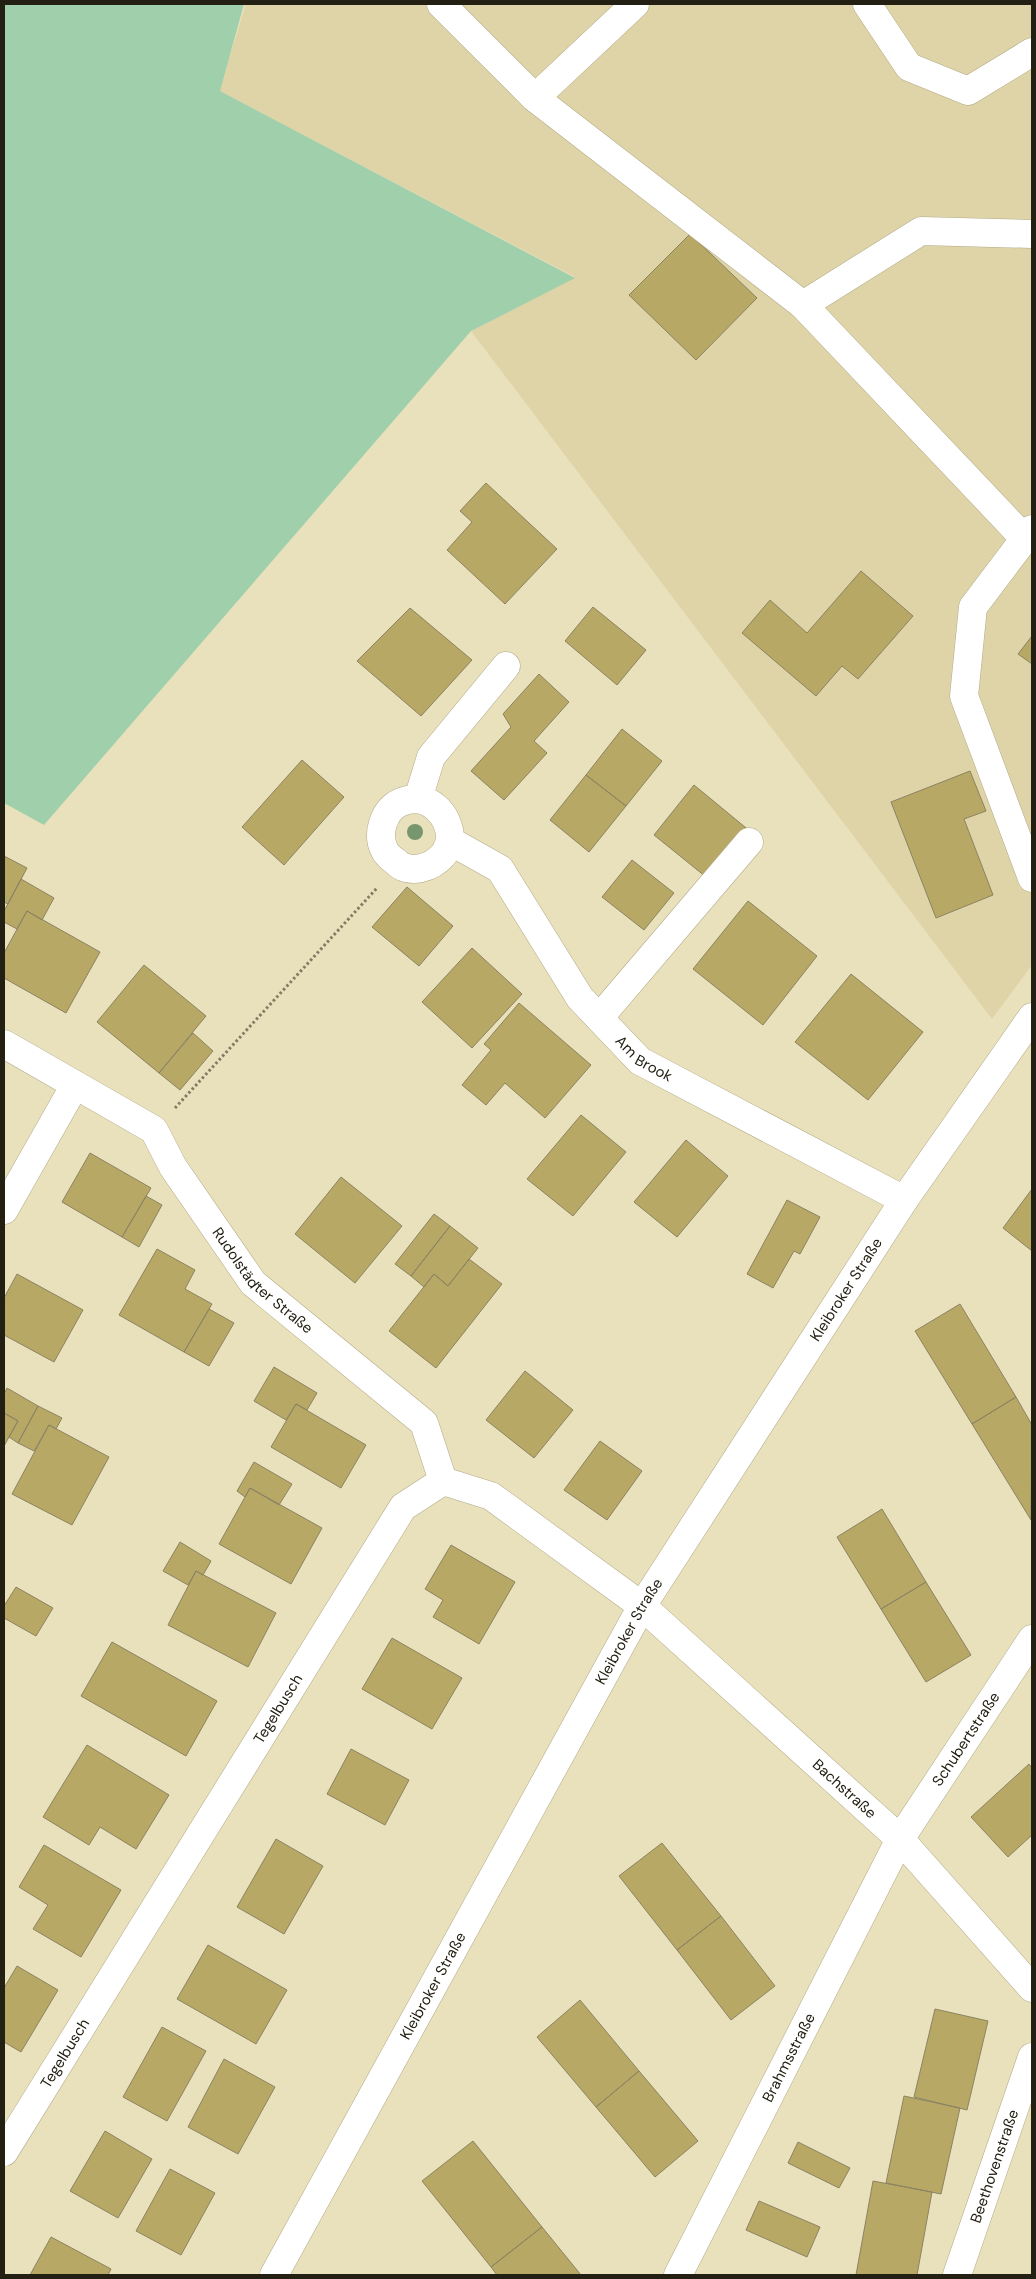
<svg xmlns="http://www.w3.org/2000/svg" width="1036" height="2279" font-family="'DM Sans',sans-serif">
	<style>
		.built { fill: #dfd4a8 }
		.green { fill: #9fd0ab }
		.building { fill: #b8a865; stroke: #8b8362 }
		.lines { fill: none; stroke-linecap: round; stroke-linejoin: round }
		.minor-casing { stroke: #b2aa87; stroke-width: 29 }
		.path { stroke: #827c64; stroke-width: 3; stroke-dasharray: 2.5 2.5; stroke-linecap: butt }
		.minor { stroke: #fff; stroke-width: 28 }
		.tree { fill: #76966f }
		.labels { text-anchor: middle; dominant-baseline: central; stroke-width: 5; stroke-linejoin: round; paint-order: stroke }
		.street-label { font-size: 15px; fill: #232013; stroke: #e9e0bc }
	</style>
	<rect width="100%" height="100%" fill="#e9e0bc"/>
	<path class="built" d="M246,4H1032V965L992,1019L471,331L575,277L219,91Z"/>
	<path class="green" d="M4,4H244L220,91L575,278L471,331L44,825L4,803Z"/>
	<path class="building" d="M690,234L757,298L696,360L629,295Z
		M486,483L557,549L505,604L447,550L472,522L460,511Z
		M861,571L913,616L858,679L842,666L816,696L742,633L770,600L807,633Z
		M593,607L646,650L617,685L565,641Z
		M410,608L472,660L421,716L357,661Z
		M1032,636V664L1018,654Z
		M539,674L569,702L534,741L547,753L504,800L471,771L511,727L503,714Z
		M622,729L662,761L626,806L586,775Z
		M302,760L344,797L284,865L242,827Z
		M970,771L986,811L964,819L993,895L936,918L891,802Z
		M586,775L626,806L589,852L550,820Z
		M694,785L751,832L711,881L654,835Z
		M4,856L27,868L8,904L4,902Z
		M632,860L674,893L644,930L602,897Z
		M21,879L54,898L42,920L27,911L17,929L4,922V911Z
		M407,887L453,926L419,966L372,927Z
		M748,901L817,956L763,1025L693,969Z
		M27,911L100,952L66,1013L4,978V953Z
		M472,948L522,994L472,1048L422,1002Z
		M144,965L206,1016L159,1073L97,1022Z
		M851,974L923,1032L868,1100L795,1042Z
		M519,1003L591,1065L545,1118L505,1083L486,1105L462,1085L491,1050L484,1044Z
		M193,1033L213,1051L180,1090L159,1073Z
		M581,1115L626,1152L573,1216L527,1179Z
		M686,1140L728,1176L677,1237L634,1202Z
		M90,1153L151,1188L122,1237L62,1202Z
		M341,1177L402,1226L355,1283L295,1234Z
		M1032,1189V1251L1003,1228Z
		M146,1196L162,1205L139,1247L122,1237Z
		M787,1200L820,1217L800,1254L794,1251L773,1288L747,1274Z
		M434,1214L450,1226L411,1276L395,1264Z
		M450,1226L478,1248L448,1286L434,1274L424,1287L411,1276Z
		M157,1249L195,1270L185,1289L212,1304L184,1352L119,1315Z
		M469,1259L502,1284L436,1368L389,1331L434,1274L448,1286Z
		M17,1274L83,1310L54,1362L4,1335V1298Z
		M960,1304L1016,1397L972,1424L915,1331Z
		M209,1309L234,1323L209,1366L184,1352Z
		M274,1367L317,1393L307,1410L296,1404L286,1420L254,1401Z
		M525,1371L573,1410L534,1458L486,1420Z
		M7,1388L38,1406L18,1443L9,1437L18,1421L4,1413V1394Z
		M1016,1397L1032,1425L1031,1520L972,1424Z
		M296,1404L366,1445L341,1488L271,1447Z
		M38,1406L62,1418L56,1429L49,1425L34,1451L18,1443Z
		M4,1413L18,1421L4,1446Z
		M49,1425L109,1457L72,1525L12,1494Z
		M600,1441L642,1471L607,1520L564,1490Z
		M254,1462L292,1484L279,1505L250,1488L245,1497L237,1491Z
		M250,1488L322,1528L291,1584L219,1544Z
		M882,1509L926,1582L881,1609L837,1537Z
		M180,1542L211,1561L203,1575L196,1571L188,1585L163,1571Z
		M451,1545L515,1582L479,1644L433,1617L443,1600L425,1589Z
		M196,1571L276,1613L248,1667L168,1625Z
		M926,1582L971,1655L926,1682L881,1609Z
		M16,1587L53,1608L36,1636L4,1618V1606Z
		M392,1638L462,1678L432,1729L362,1689Z
		M112,1642L217,1701L186,1756L81,1696Z
		M87,1745L169,1795L136,1849L100,1827L89,1845L43,1817Z
		M351,1749L409,1780L385,1825L327,1794Z
		M1029,1764L1032,1768V1835L1008,1857L971,1817Z
		M276,1839L323,1866L284,1934L237,1907Z
		M662,1843L721,1916L677,1950L619,1876Z
		M44,1845L121,1890L81,1957L33,1929L48,1905L19,1887Z
		M721,1916L775,1986L731,2020L677,1950Z
		M208,1945L287,1990L256,2044L177,1999Z
		M17,1966L58,1990L21,2052L4,2042V1988Z
		M580,2000L639,2071L596,2107L537,2037Z
		M935,2009L988,2021L967,2110L914,2097Z
		M162,2027L206,2051L167,2121L123,2097Z
		M224,2059L275,2087L238,2154L188,2127Z
		M639,2071L698,2141L655,2177L596,2107Z
		M904,2096L960,2108L941,2194L886,2183Z
		M105,2131L152,2159L118,2218L70,2191Z
		M473,2141L542,2227L491,2267L422,2181Z
		M798,2142L850,2168L839,2188L788,2163Z
		M170,2169L215,2193L181,2255L136,2231Z
		M873,2181L932,2192L917,2275H856Z
		M759,2201L820,2227L807,2257L746,2230Z
		M542,2227L581,2275H497L491,2267Z
		M51,2237L111,2269L108,2275H30Z"/>
	<g class="lines">
		<defs>
			<g id="minor">
				<path d="M441,4L535,98L803,305L1025,539"/>
				<path d="M867,4L909,67L968,91L1032,52"/>
				<path d="M535,98L635,4"/>
				<path d="M803,305L921,231L1032,234"/>
				<path d="M1032,529L973,607L964,696L1032,878"/>
				<path d="M418,799L431,757L506,666"/>
				<path id="s1" d="M450,841C451,815 428,791 401,802C383,810 376,835 385,851C387,855 392,859 396,862C409,875 432,868 443,855C446,852 448,846 450,841L500,869L580,998L640,1061L904,1200"/>
				<path d="M599,1018L749,842"/>
				<path id="s2" d="M4,1044L154,1130L173,1167L253,1283L424,1423L443,1481"/>
				<path d="M4,1210L75,1085"/>
				<path id="s3" d="M4,2152L403,1507L443,1481L491,1496L642,1606L900,1839L1032,1988"/>
				<path id="s4" d="M274,2275L642,1606L904,1200L1032,1017"/>
				<path id="s5" d="M678,2275L900,1839L1032,1639"/>
				<path id="s6" d="M957,2275L1032,2057"/>
			</g>
		</defs>
		<use href="#minor" class="minor-casing"/>
		<path class="path" d="M175,1108L377,888"/>
		<use href="#minor" class="minor"/>
	</g>
	<circle class="tree" cx="415" cy="832" r="8"/>
	<g class="labels">
		<g class="street-label">
			<text stroke="none"><textPath href="#s1" startOffset="514">Am Brook</textPath></text>
			<text stroke="none"><textPath href="#s2" startOffset="360">Rudolstädter Straße</textPath></text>
			<text stroke="none"><textPath href="#s4" startOffset="1140">Kleibroker Straße</textPath></text>
			<text stroke="none"><textPath href="#s4" startOffset="735">Kleibroker Straße</textPath></text>
			<text stroke="none"><textPath href="#s3" startOffset="521">Tegelbusch</textPath></text>
			<text stroke="none"><textPath href="#s5" startOffset="609">Schubertstraße</textPath></text>
			<text stroke="none"><textPath href="#s3" startOffset="1316">Bachstraße</textPath></text>
			<text stroke="none"><textPath href="#s4" startOffset="330">Kleibroker Straße</textPath></text>
			<text stroke="none"><textPath href="#s3" startOffset="116">Tegelbusch</textPath></text>
			<text stroke="none"><textPath href="#s5" startOffset="244">Brahmsstraße</textPath></text>
			<text stroke="none"><textPath href="#s6" startOffset="115">Beethovenstraße</textPath></text>
		</g>
	</g>
	<rect width="1036" height="2279" fill="none" stroke="#232013" stroke-width="10"/>
</svg>
